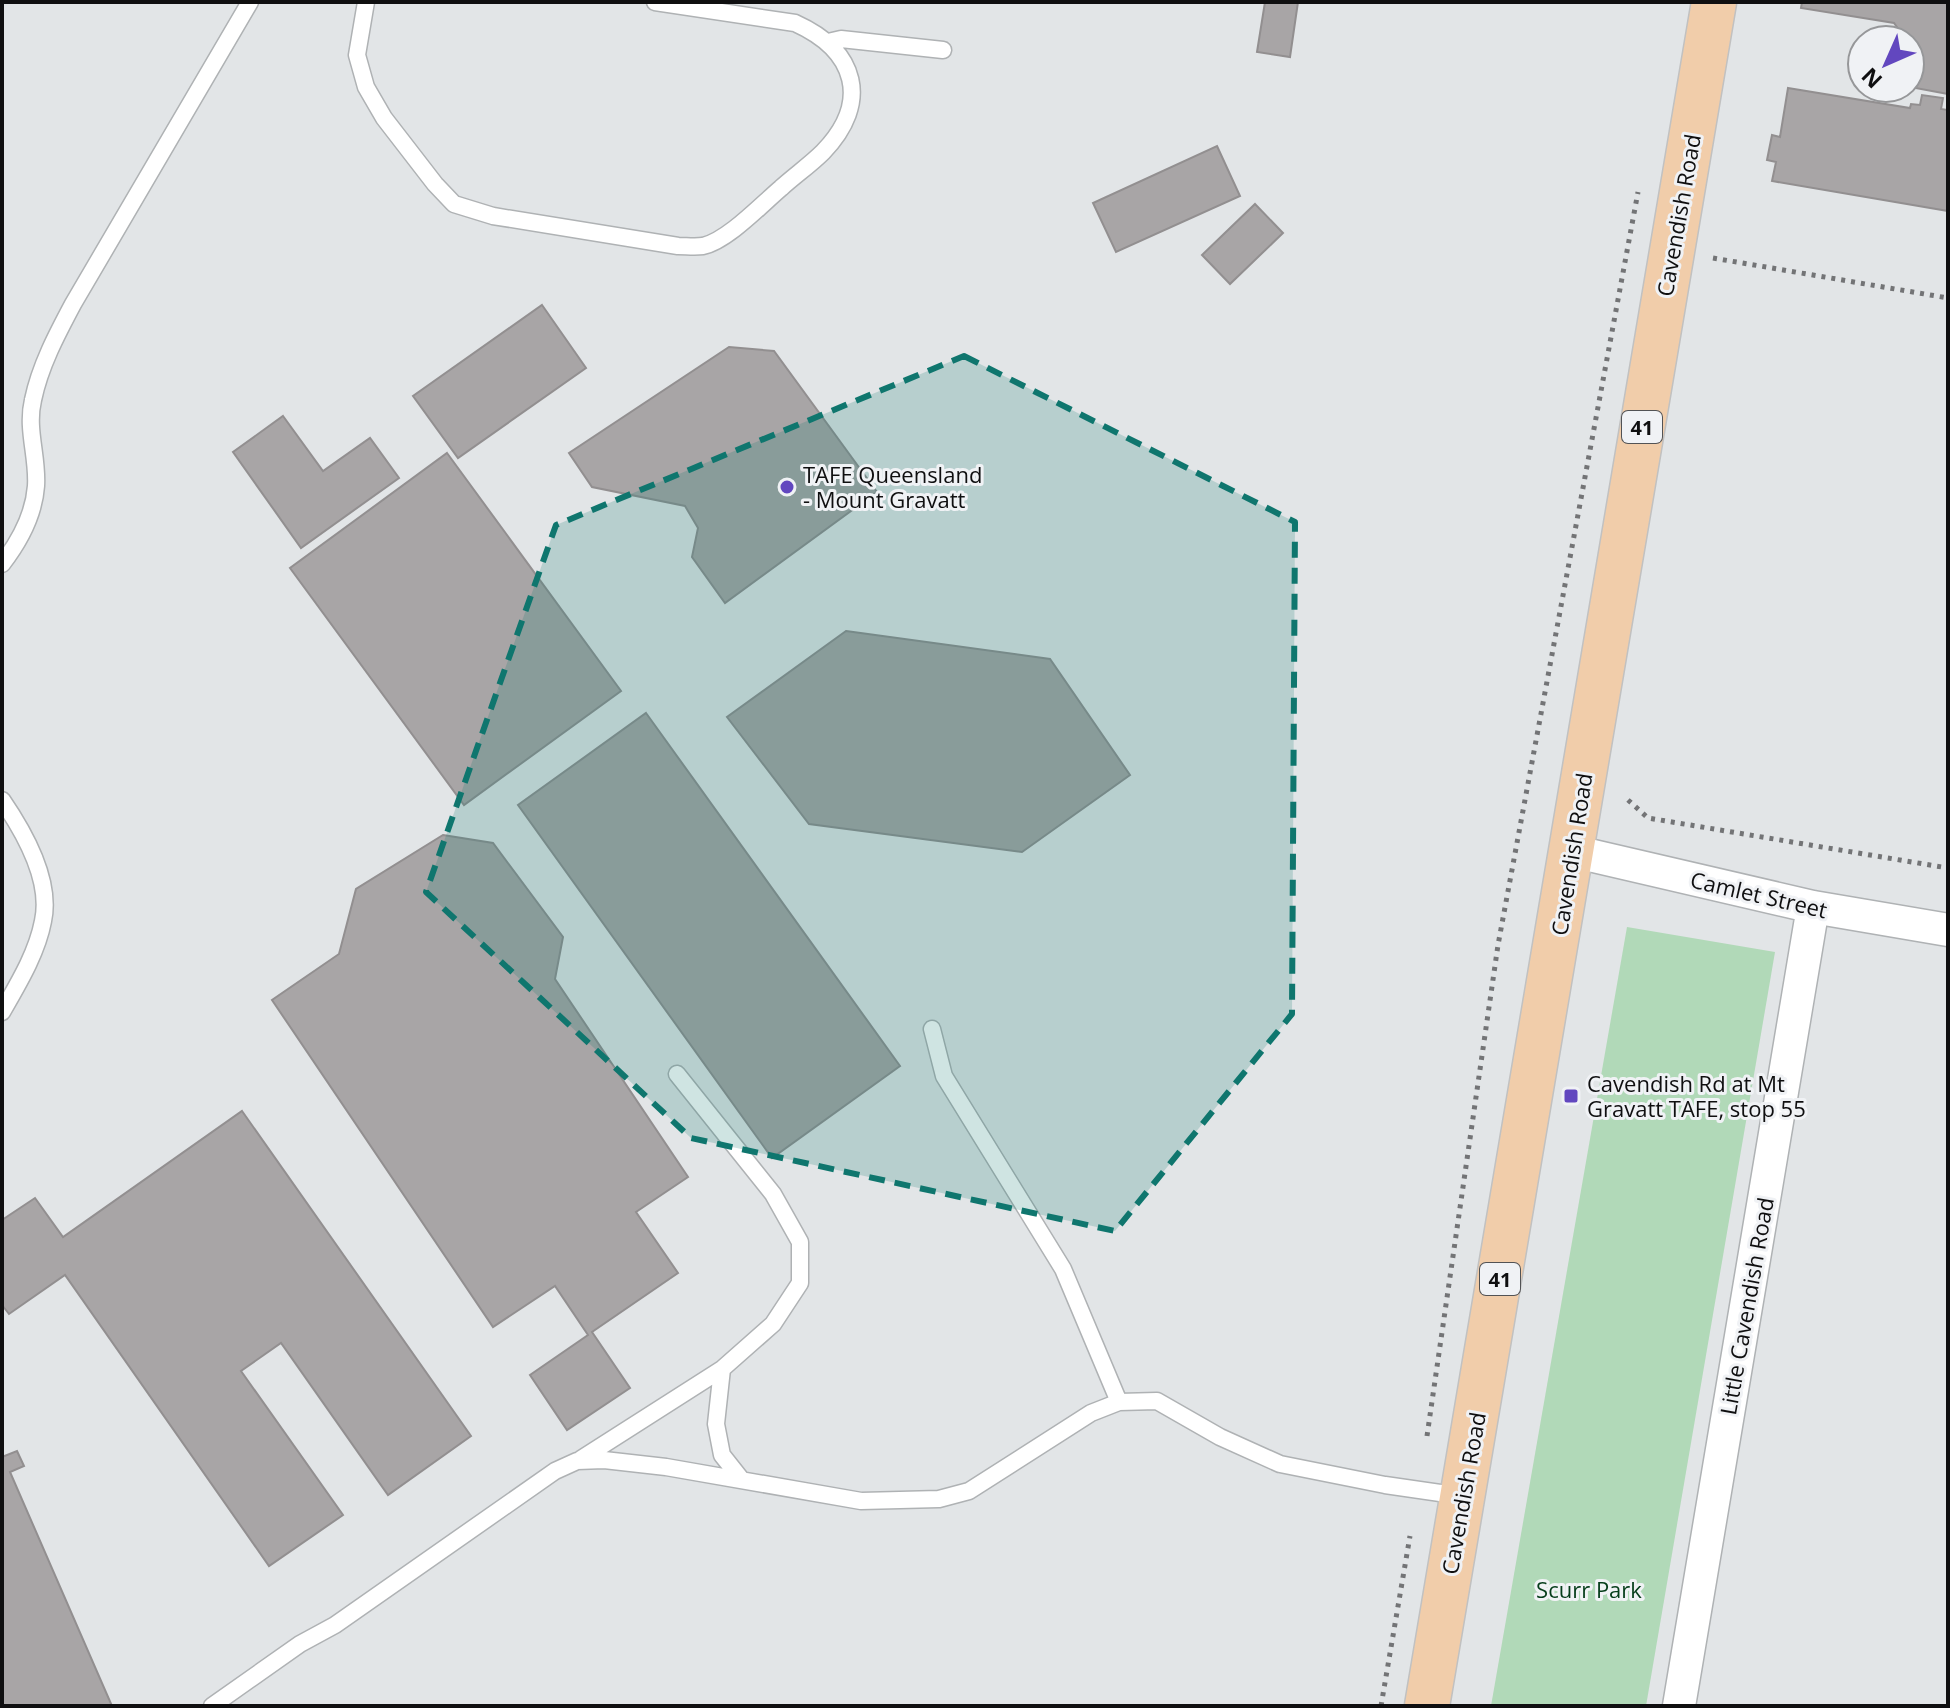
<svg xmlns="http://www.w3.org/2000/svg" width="1950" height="1708" font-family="'Open Sans',sans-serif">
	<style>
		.green { fill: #b1d9b8 }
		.building { fill: #a8a5a6; stroke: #928f90; stroke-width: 2 }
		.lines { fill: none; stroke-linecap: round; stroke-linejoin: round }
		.lane-casing { stroke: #afb2b4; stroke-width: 19 }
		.street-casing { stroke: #afb2b4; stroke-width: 35 }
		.primary-casing { stroke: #c1c1c1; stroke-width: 47 }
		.path { stroke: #737476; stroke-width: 5; stroke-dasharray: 4 6; stroke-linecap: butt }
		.lane { stroke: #fff; stroke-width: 16 }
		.street { stroke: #fff; stroke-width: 32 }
		.primary { stroke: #f1cdaa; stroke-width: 44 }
		.marked { fill: #0f766e; fill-opacity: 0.2; stroke: #0f766e; stroke-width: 6; stroke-dasharray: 16 10; stroke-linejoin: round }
		.poi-dot { fill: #6247bf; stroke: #f0f2f5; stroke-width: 3 }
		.labels { text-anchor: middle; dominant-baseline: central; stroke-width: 6; stroke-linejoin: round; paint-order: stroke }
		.shield { fill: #f0f2f5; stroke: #525355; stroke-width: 2 }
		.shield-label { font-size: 20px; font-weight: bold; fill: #0f0f10 }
		.street-label { font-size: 22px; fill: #0f0f10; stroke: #f0f2f5 }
		.poi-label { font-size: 22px; fill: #0f0f10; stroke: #f0f2f5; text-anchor: start }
		.park-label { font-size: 22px; fill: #053d1a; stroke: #f0f2f5 }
	</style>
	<rect width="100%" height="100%" fill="#e2e5e7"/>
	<path class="green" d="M1627,927L1775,952L1646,1706H1491Z"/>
	<path class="building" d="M1265,2H1298L1290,57L1257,52Z
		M1802,2H1948V94L1910,87V40H1906L1894,23L1801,8Z
		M1788,88L1910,108L1911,104L1920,105L1922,95L1943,98L1941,109L1948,110V211L1772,181L1776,162L1767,160L1772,135L1780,137Z
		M1217,146L1240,196L1116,252L1093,203Z
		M1255,204L1283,233L1230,284L1202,255Z
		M542,305L586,368L458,458L413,396Z
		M729,347L774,351L877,492L725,603L692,557L698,528L685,506L592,487L569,453Z
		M283,416L323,471L370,438L399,478L301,548L233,452Z
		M447,453L621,691L464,805L290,568Z
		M846,631L1050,659L1130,775L1022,852L809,824L727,717Z
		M646,713L900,1066L772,1158L518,805Z
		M443,835L493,843L563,937L555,979L688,1177L636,1212L678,1273L592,1332L630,1388L567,1430L530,1375L588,1335L555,1286L493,1327L272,1000L339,954L356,889Z
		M242,1111L471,1436L388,1495L281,1343L241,1371L343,1515L269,1566L65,1275L9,1314L2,1305V1220L35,1198L63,1237Z
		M17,1451L24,1466L10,1472L112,1706H2V1457Z"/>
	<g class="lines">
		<defs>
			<path id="lane" d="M366,2L357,55L366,87L384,118L435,184L454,204L493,216L678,246C686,246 695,247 703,246C727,241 761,205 781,188C794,176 810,165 823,152C871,102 857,51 795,23L655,2
				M828,42L841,39L943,50
				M2,564C19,542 34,514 36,486C38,457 26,429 33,400C40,366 57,334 73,304L250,2
				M2,800C24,832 52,880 43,921C37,953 18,984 2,1012
				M932,1029L944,1076L1063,1269L1119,1402
				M722,1369L716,1424L722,1455L741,1479
				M581,1459L722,1369L773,1324L800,1283V1242L773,1194L677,1074
				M212,1706L300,1644L335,1625L555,1471L577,1461L604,1460L666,1467L861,1501L939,1499L969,1491L1091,1413L1119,1402L1157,1401L1220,1437L1280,1464L1385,1485L1461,1496"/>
			<path id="street" d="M1572,851L1813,907L1948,930
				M1679,1706L1813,907"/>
			<path id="primary" d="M1427,1706L1714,2"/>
		</defs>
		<use href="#lane" class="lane-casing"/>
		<use href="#street" class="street-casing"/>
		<use href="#primary" class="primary-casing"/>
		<path class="path" d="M1713,258L1948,298
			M1628,800L1648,818L1948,868
			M1427,1436L1498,945L1638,192
			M1381,1706L1410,1536"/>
		<use href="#lane" class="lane"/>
		<use href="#street" class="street"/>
		<use href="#primary" class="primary"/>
	</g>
	<path class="marked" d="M964,356L1295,522L1292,1014L1115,1231L691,1138L426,892L556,525Z"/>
	<g class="poi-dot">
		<circle cx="787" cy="487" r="8"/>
		<rect x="1563" y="1088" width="16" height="16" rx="4"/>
	</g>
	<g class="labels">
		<g class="shield">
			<rect x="1622" y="411" width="40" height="32" rx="6"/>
			<rect x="1480" y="1263" width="40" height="32" rx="6"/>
		</g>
		<g class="shield-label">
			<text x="1642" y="427">41</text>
			<text x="1500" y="1279">41</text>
		</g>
		<g class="street-label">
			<text transform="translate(1678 215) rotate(-80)">Cavendish Road</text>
			<text transform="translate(1571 854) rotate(-81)">Cavendish Road</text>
			<text transform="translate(1759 894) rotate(13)">Camlet Street</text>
			<text transform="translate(1746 1306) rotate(-80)">Little Cavendish Road</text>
			<text transform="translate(1463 1493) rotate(-80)">Cavendish Road</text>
		</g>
		<g class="poi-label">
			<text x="803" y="474">TAFE Queensland<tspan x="803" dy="25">- Mount Gravatt</tspan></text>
			<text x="1587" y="1083">Cavendish Rd at Mt<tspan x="1587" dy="25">Gravatt TAFE, stop 55</tspan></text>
		</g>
		<g class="park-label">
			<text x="1589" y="1589">Scurr Park</text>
		</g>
	</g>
	<rect width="1950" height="1708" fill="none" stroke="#0f0f10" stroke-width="8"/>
	<g transform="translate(1886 64) rotate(225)"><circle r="38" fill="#f0f2f5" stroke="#969799" stroke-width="2"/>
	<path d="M0-6L14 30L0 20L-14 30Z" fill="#6247bf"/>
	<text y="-12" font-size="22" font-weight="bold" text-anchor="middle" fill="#0f0f10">N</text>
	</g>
</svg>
